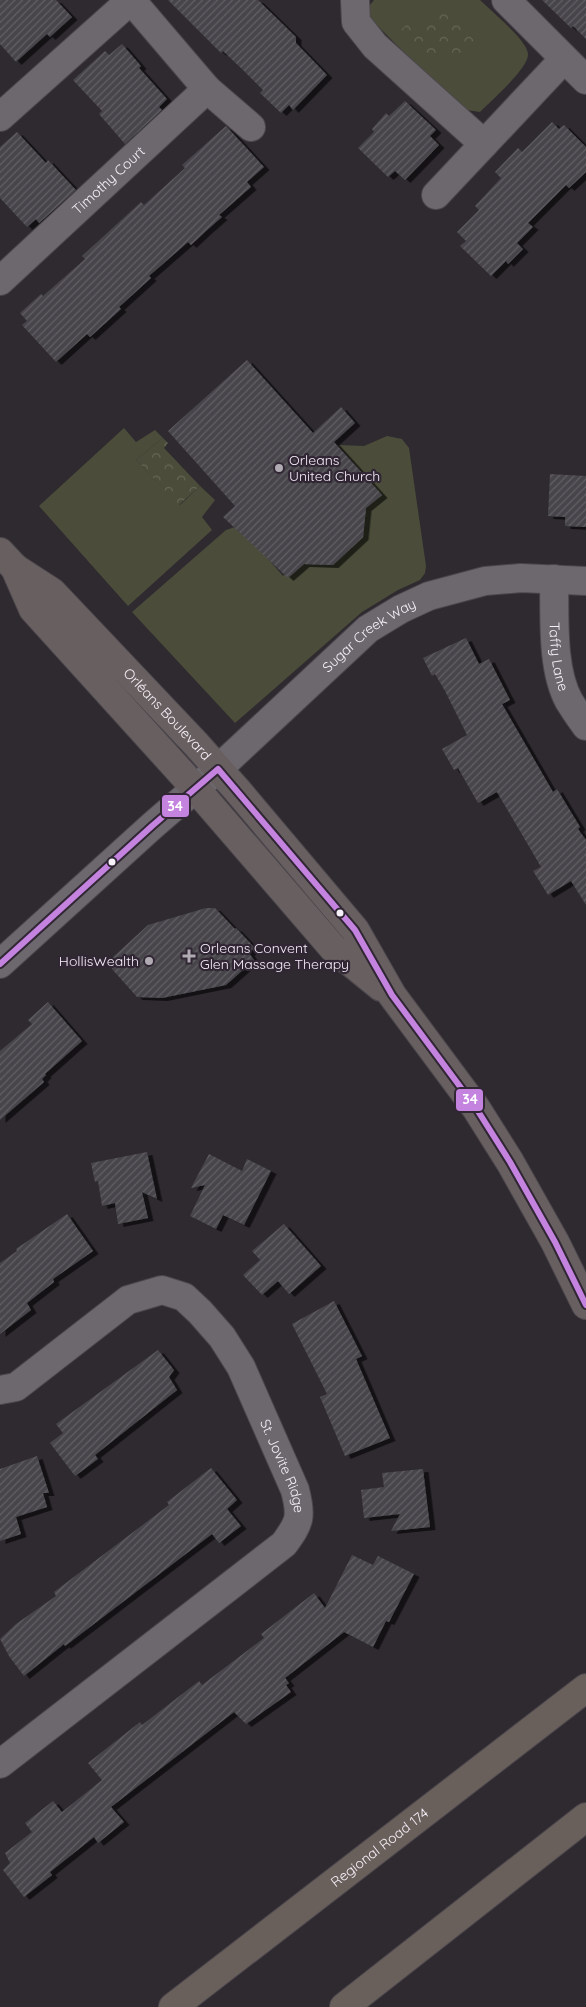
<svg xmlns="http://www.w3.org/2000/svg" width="586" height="2007" font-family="Quicksand,sans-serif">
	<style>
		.grass { fill: #4b4d3a }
		.forest { fill: url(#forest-crowns) }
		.building { fill: url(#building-hatch); filter: url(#shadow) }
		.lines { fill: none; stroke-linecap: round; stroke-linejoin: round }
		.minor-casing { stroke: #4c474d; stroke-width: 30 }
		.major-casing { stroke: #4c474d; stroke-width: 30 }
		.highway-casing { stroke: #4c474d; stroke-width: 30 }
		.minor { stroke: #6c686e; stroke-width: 28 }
		.major { stroke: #686060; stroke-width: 28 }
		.highway { stroke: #69605c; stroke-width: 28 }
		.bus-1-casing { stroke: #302634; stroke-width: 10 }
		.bus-1 { stroke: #c483df; stroke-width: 6 }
		.poi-dot { fill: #b0abb3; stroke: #302634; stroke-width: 2 }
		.bus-dot { fill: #f6f0f9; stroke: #302634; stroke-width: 2 }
		.labels { text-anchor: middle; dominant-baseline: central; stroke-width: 4.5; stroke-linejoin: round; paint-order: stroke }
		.street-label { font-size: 14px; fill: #f6f0f9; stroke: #302634 }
		.poi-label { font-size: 14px; fill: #f6f0f9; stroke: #302634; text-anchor: start }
		.line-badge { stroke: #302634; stroke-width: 2 }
		.badge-label { font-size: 14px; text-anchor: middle; font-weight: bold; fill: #fff }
	</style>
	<defs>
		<pattern id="forest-crowns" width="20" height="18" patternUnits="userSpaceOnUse" patternTransform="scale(1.25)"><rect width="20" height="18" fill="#4b4d3a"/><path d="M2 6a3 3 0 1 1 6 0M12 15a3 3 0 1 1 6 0" fill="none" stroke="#666757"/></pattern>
		<pattern id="building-hatch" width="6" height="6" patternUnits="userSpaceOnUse" patternTransform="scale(1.25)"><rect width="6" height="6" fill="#47454a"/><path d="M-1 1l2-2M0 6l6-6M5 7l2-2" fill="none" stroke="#626065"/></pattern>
		<filter id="shadow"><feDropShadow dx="5.5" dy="3" stdDeviation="0" flood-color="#0009"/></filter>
	</defs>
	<rect width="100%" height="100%" fill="#2f2a30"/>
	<path class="grass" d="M374,0H480C490,10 527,40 528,54C529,68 491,101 480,112L460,109L369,17L367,9Z
		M124,428L136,442L155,430L163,438L136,460L180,505L200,486L215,500L202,517L212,530L128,606L39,506Z
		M387,436L402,439L409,448L426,566L425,573L420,580L398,590L362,612L235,723L132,612L226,530L235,527L238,524L283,576L377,491L338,445L364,446Z"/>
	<path class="forest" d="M444,1L484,38L461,63L447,50L433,64L399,32L407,24L415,31Z
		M163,438L168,443L164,448L200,486L179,505L136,460Z"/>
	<path class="building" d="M0,0H56L72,17L50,37L47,34L16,62L0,44Z
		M168,0H258L296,37V43L327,75L293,110L289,105L281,113L260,93L263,90L243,70L223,51L221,53Z
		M542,0H586V39L573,26L571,28Z
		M122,44L141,66L139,68L167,99L159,107L162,110L125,144L99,114L102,111L73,80L105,51L109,55Z
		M405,101L436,130L430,136L439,145L405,180L395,171L388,177L358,148L374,132L372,129L386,113L389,116Z
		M552,122L559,129L564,125L586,147V172L569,188L566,185L528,223L533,227L517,243L523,249L508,264L506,261L491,276L460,246L466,241L457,232L479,210L475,206L501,178L495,172L518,148L522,152Z
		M226,126L264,167L247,182L251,187L219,215L222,217L206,231L191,245L188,242L149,276L151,278L119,307L121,309L90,337L87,334L56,362L22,325L27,321L20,313L41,294L43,296L85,259L82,256L141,202L144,205L185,168L182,165Z
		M17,132L46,163L48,160L76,190L39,223L36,219L27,227L0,198V147Z
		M247,360L313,433L341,407L355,423L334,442L382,495L366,508L363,537L333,565L304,564L288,578L223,517L235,506L168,431Z
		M550,474L586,476V527L565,526V517L548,516Z
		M466,638L479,664L489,659L510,700L502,704L553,792L557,789L580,827L578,829L586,840V905L571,881L548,895L533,871L541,867L497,792L478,803L458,768L454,770L442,749L467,735L445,691L435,674L432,676L423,658Z
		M206,908H215L235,929L236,928L255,948L249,953L254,960L226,985L162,998L137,997L112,969V958L148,925Z
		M48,1002L82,1041L45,1074L46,1075L42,1079L44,1082L0,1120V1051L32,1024L28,1020Z
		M147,1152L157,1199L142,1192L148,1218L118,1224L115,1203L102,1206L98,1181L95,1182L91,1163Z
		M209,1154L242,1171L247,1159L271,1171L244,1225L223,1215L216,1229L190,1216L205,1185L191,1188Z
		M67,1214L93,1251L53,1279L54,1282L27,1303L31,1310L0,1334V1263L17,1251L16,1249Z
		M284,1224L321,1266L289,1294L278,1281L262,1295L243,1275L260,1260L252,1251Z
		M334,1301L362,1356L356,1359L390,1438L345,1456L320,1397L327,1394L292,1324Z
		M158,1350L174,1370L169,1377L177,1390L95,1455L98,1459L75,1476L50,1443L63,1433L56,1424Z
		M37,1456L49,1493H43L47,1507L16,1517L21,1534L0,1541V1469Z
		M211,1468L237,1500L227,1509L241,1526L219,1543L212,1534L65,1646L64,1644L24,1676L9,1656L0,1639L16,1624L56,1596L54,1592L169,1505L167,1502Z
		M423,1469L430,1527L391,1531L400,1514L364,1518L361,1490L384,1487L382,1473Z
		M352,1555L373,1565L378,1556L414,1574L389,1622L386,1621L373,1647L344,1632L285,1678L289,1683L286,1685L291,1692L246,1724L234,1712L111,1807L124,1822L98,1843L94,1837L50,1872L52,1875L24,1897L3,1870L10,1863L5,1853L32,1832L25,1823L53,1801L62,1812L102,1780L88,1763L140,1722L142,1725L199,1681L202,1685L264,1638L261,1634L314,1593L325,1608Z"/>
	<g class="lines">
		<defs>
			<g id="minor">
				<path d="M131,0L207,89L251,127"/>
				<path d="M355,0L356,22L375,46L484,144"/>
				<path d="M506,0L586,80"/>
				<path d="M0,117L131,0"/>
				<path d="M436,195L564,59"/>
				<path id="s1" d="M0,281L207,89"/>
				<path id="s2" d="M554,579C555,616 551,668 569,701C574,709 580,718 586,726"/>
				<path id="s3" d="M0,964L152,826L218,769L368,629L401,609L429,596L485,581L521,578L586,581"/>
				<path id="s4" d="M0,1390L16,1387L128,1300L162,1290L184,1297L200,1312L222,1337L241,1367L295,1490C302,1517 300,1522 284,1544L0,1764"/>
			</g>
			<g id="major">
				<path id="s5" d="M0,552L15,568L52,592L196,744L237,790L355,930L392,995L476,1108L510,1162L555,1242L586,1305"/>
				<path d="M15,568L33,609L196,789L333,948L381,987"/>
			</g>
			<g id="highway">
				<path id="s6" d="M173,2007L586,1688"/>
				<path d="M344,2007L586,1817"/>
			</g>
		</defs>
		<use href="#minor" class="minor-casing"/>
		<use href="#major" class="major-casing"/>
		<use href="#highway" class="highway-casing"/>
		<use href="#minor" class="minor"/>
		<use href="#major" class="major"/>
		<use href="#highway" class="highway"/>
		<defs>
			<path id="bus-1" d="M0,964L152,826L218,769L355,930L392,995L476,1108L510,1162L555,1242L586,1305"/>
		</defs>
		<use href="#bus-1" class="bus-1-casing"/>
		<use href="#bus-1" class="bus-1"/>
	</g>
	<g class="poi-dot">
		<circle cx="279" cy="468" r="5"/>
		<path d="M186.5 948.5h5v5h5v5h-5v5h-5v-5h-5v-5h5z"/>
		<circle cx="149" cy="961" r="5"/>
	</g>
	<g class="bus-dot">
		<circle cx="112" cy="862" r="4.5"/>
		<circle cx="340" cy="913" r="4.5"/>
	</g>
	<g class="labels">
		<g class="street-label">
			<text stroke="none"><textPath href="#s1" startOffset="148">Timothy Court</textPath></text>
			<text stroke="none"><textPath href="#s3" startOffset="495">Sugar Creek Way</textPath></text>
			<text stroke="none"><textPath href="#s2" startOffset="78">Taffy Lane</textPath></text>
			<text stroke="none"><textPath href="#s5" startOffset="234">Orléans Boulevard</textPath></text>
			<text stroke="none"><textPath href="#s4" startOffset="415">St. Jovite Ridge</textPath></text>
			<text stroke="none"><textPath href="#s6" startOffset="261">Regional Road 174</textPath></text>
		</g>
		<g class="poi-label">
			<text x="289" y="460">Orleans<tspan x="289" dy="16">United Church</tspan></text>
			<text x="200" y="948">Orleans Convent<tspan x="200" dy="16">Glen Massage Therapy</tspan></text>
			<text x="139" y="961" text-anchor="end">HollisWealth</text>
		</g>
	</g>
	<g class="line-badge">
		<rect x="161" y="794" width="29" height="24" rx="5" fill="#c483df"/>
		<rect x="455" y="1088" width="29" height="24" rx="5" fill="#c483df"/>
	</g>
	<g class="badge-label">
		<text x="175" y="811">34</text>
		<text x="470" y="1104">34</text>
	</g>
</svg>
